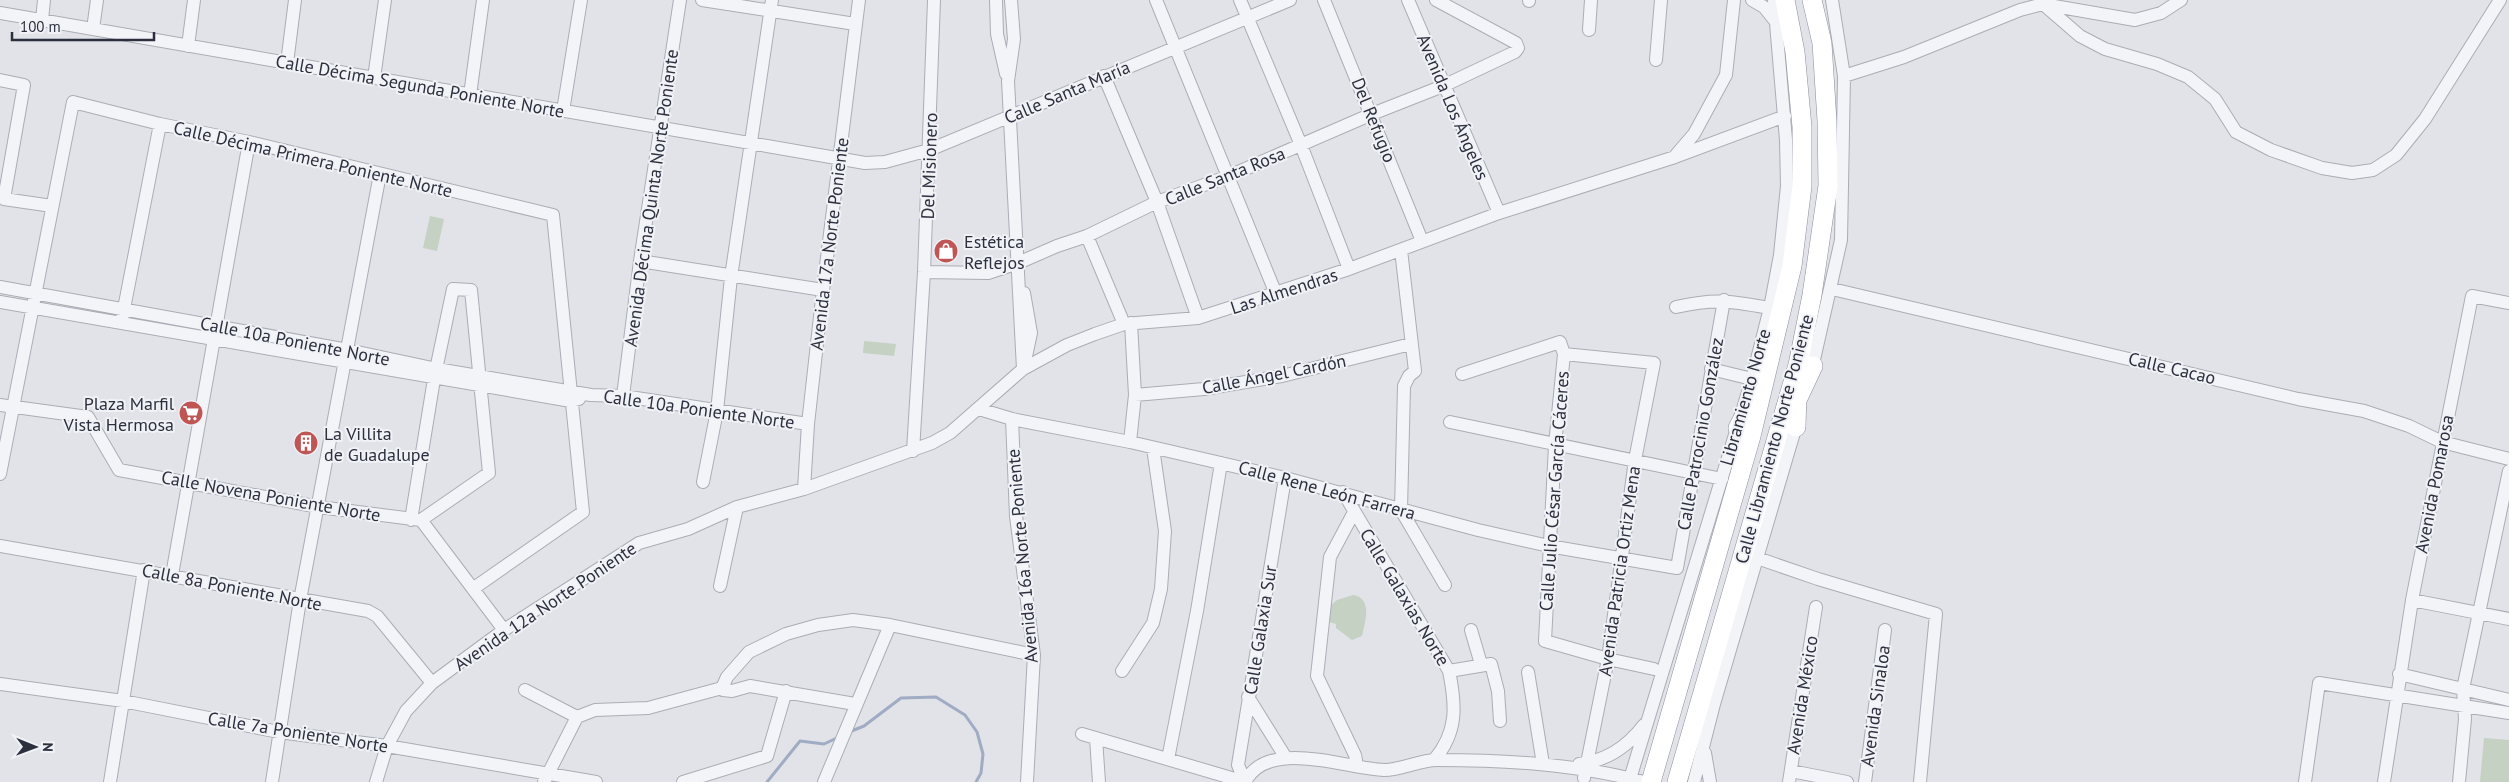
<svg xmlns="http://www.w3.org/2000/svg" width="2509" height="782" font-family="'PT Sans',sans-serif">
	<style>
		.green { fill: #c4d1c3 }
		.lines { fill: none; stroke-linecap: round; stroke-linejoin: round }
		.stream { stroke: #a0abc4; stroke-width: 3 }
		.minor-casing { stroke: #aaadb5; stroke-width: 14 }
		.highway-casing { stroke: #8a8e9d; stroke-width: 20 }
		.minor { stroke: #f3f4f7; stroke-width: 12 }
		.highway { stroke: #fff; stroke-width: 19 }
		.labels { text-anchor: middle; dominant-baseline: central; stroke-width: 4; stroke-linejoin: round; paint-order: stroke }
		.street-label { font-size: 18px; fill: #2b2f3e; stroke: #f0f2f6 }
		.poi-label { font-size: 18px; fill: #2b2f3e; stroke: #f0f2f6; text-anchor: start }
	</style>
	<rect width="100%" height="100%" fill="#e1e3e8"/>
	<path class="green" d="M430,216L444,219L437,251L423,248Z
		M864,341L896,344L894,356L863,353Z
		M1353,595C1373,598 1365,622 1362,636L1352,640L1336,628V624L1329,622L1330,606L1337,600Z
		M2484,738L2509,740V782H2480Z"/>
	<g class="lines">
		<path class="stream" d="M849,732L864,726L901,698L936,697L965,715L977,732L983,754L981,773L976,782
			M767,782L800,741L824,744L839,737"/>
		<defs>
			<path id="minor" d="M702,0L855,24
				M996,0L997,34L1006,74
				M1011,0L1014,39L1008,81L1023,369
				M1156,0L1276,294
				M1240,0L1301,145L1349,269
				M1324,0L1422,241
				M1408,0L1499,213
				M1529,0V1
				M1752,0L1764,7L1776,22
				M2043,4L2080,36L2105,49L2157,64L2188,77L2215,99L2236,132L2271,150L2322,168L2352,173L2373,170L2396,155L2425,119L2500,0
				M0,13L865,163L885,162L929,150L1290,0
				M42,20L44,0
				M93,29L97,0
				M1589,30L1591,0
				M188,46L194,0
				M1656,60L1661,0
				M287,63L295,0
				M1104,76L1157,202L1198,318
				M1844,76L1904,57L2020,10L2043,4L2135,20L2161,13L2181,0
				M374,78L385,0
				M0,80L24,85L4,199L52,206
				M470,95L483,0
				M563,111L581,0
				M1676,155L1694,134L1726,75L1734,0
				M1087,236L1124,324
				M1401,250L1415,371L1409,376L1404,386L1401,510L1445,585
				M640,261L823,290
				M924,272L988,273L1018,263L1057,246L1087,236L1157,202L1229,176L1372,114L1443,86L1515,52L1518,48L1516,43L1436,0
				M0,287L348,350L437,369L591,395L623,396L808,424
				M1832,289L2298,399L2364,411L2409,426L2442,442L2509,459
				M1024,293L1031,333L1025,361
				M0,302L571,401L579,399
				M1676,307C1716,298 1730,301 1770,308
				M122,319L160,124
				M1564,354L1654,363L1635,460L1608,659L1584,778
				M1711,369L1752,379
				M1811,373L1841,240L1844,76L1832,0
				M1462,374L1560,342L1564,354L1555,445L1545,641L1608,659L1654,669
				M1135,395L1204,389L1282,376L1411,344
				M623,396L640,261L680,0
				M0,405L88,417L119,470L319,507L421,520L504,630
				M979,409L1012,419L1130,442L1285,478L1478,530L1549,546L1677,568L1724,300
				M1012,419L1016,516L1034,655L1027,782
				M1450,422L1722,479
				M1130,442L1135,395L1131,323
				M913,451L924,272L934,0
				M0,474L73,102L160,124L249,142L553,215L583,512L474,588
				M703,482L717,411L731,277L772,0
				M804,489L808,424L823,290L859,0
				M1343,492L1449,671C1456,705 1458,732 1434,760
				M1354,512L1330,557L1317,676L1355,755L1356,760L1354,764
				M411,520L434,379L453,289L471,290L489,473L421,520
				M0,546L368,611L377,616L432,683
				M1757,558L1818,579L1936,614L1920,782
				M172,575L249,142
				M720,586L737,507
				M2412,600L2509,619
				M1471,630L1481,664
				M1122,671L1153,623L1161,589L1165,531L1153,448
				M1449,671L1491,664L1498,691L1500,721
				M1528,672L1543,764
				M2399,674L2509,700
				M0,684L123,701L279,732L387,746L596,782
				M722,688L727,677L749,652L786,634L818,625L853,620L890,625L1034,655
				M722,688L723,690L732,691L750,686L855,704
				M525,690L577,717
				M1248,697L1286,758
				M577,717L595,710L648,708L722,688
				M1082,734L1245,782
				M1096,738L1099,782
				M1705,753L1710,782
				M1168,759L1197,611L1221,463
				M1579,764C1606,761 1628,746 1644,725
				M1791,771L1847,782
				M110,782L144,570
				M272,782L300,600L380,174
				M376,782L387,746L406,711L432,683L504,630L639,543L688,529L737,507L804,489L932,443L950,433L1023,369L1067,345L1095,334L1124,324L1198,318L1349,269L1499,213L1675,157L1785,116
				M544,782L577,717
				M683,782L767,756L786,691
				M824,782L890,625
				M1245,782C1268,737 1347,769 1384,770C1402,770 1419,760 1437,760C1506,760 1577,764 1644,782
				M1245,782L1238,765L1285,478
				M1629,782L1752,379L1770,308L1780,255L1787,186L1786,140L1774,0
				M1694,782L1714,704L1798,419
				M1789,782L1816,607
				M1865,782L1885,630
				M2305,782L2319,683L2509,713
				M2384,782L2412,600L2472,296L2509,303
				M2459,782L2465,719L2463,689L2509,471"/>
			<path id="highway" d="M1798,398L1813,366
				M1796,427L1797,391
				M1738,428L1753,399
				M1651,782L1751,436L1792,266L1802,186V127L1795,52L1785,0
				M1677,782L1798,365L1812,295L1828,186L1827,121L1822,43L1812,0"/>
		</defs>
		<use href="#minor" class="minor-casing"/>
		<use href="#highway" class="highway-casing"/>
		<use href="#minor" class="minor"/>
		<use href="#highway" class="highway"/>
	</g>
	<defs>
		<symbol id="shop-disc" viewBox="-11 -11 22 22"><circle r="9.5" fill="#bf5654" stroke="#f0f2f6"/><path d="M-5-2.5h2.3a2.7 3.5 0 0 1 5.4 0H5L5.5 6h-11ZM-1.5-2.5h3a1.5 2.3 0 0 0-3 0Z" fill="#fff"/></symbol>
		<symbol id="supermarket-disc" viewBox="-11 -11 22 22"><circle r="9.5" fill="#bf5654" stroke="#f0f2f6"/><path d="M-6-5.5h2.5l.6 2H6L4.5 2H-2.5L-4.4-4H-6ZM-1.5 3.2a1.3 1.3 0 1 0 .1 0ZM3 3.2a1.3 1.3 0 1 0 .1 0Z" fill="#fff"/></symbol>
		<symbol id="building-disc" viewBox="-11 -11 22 22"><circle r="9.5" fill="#bf5654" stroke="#f0f2f6"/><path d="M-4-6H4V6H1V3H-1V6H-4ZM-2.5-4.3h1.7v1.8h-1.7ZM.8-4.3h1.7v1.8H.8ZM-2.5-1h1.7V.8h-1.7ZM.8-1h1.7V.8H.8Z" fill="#fff"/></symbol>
	</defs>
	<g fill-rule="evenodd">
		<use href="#shop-disc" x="932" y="237" width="28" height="28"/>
		<use href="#supermarket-disc" x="177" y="399" width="28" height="28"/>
		<use href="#building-disc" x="292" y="429" width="28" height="28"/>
	</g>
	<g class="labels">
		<g class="street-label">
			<text transform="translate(420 86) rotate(10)">Calle Décima Segunda Poniente Norte</text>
			<text transform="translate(1067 92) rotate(-23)">Calle Santa María</text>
			<text transform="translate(1453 107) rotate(67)">Avenida Los Ángeles</text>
			<text transform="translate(1374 120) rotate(68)">Del Refugio</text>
			<text transform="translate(313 159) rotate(13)">Calle Décima Primera Poniente Norte</text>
			<text transform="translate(929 166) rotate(-88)">Del Misionero</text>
			<text transform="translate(1225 176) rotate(-22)">Calle Santa Rosa</text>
			<text transform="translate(651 198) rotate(-82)">Avenida Décima Quinta Norte Poniente</text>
			<text transform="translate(829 244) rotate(-83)">Avenida 17a Norte Poniente</text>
			<text transform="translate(1284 291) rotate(-18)">Las Almendras</text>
			<text transform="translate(295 341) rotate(11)">Calle 10a Poniente Norte</text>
			<text transform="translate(2172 368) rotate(13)">Calle Cacao</text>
			<text transform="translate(1274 374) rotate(-11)">Calle Ángel Cardón</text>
			<text transform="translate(1745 397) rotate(-74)">Libramiento Norte</text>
			<text transform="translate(699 409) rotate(8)">Calle 10a Poniente Norte</text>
			<text transform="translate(1700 434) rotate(-80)">Calle Patrocinio González</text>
			<text transform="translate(1774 439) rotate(-75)">Calle Libramiento Norte Poniente</text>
			<text transform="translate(2434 484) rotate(-79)">Avenida Pomarosa</text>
			<text transform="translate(1327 490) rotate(15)">Calle Rene León Farrera</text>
			<text transform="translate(1554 491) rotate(-86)">Calle Julio César García Cáceres</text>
			<text transform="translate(271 496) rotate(10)">Calle Novena Poniente Norte</text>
			<text transform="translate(1022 556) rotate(-95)">Avenida 16a Norte Poniente</text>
			<text transform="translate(1619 571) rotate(-82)">Avenida Patricia Ortiz Mena</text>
			<text transform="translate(232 587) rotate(11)">Calle 8a Poniente Norte</text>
			<text transform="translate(1405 597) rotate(59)">Calle Galaxias Norte</text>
			<text transform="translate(545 606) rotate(-34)">Avenida 12a Norte Poniente</text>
			<text transform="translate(1260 630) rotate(-81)">Calle Galaxia Sur</text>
			<text transform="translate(1802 695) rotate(-81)">Avenida México</text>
			<text transform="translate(1875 706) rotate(-82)">Avenida Sinaloa</text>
			<text transform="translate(298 732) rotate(9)">Calle 7a Poniente Norte</text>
		</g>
		<g class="poi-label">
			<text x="964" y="241">Estética<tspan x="964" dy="21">Reflejos</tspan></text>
			<text x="174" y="403" text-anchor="end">Plaza Marfil<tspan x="174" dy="21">Vista Hermosa</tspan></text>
			<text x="324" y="433">La Villita<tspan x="324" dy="21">de Guadalupe</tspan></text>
		</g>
	</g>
	<g transform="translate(35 747) rotate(91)" stroke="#f0f2f6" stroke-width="4" paint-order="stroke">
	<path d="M0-4L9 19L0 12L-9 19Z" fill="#2b2f3e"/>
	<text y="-8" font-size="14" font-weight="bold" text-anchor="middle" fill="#2b2f3e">N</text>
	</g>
	<path d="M12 32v8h142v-8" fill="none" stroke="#2b2f3e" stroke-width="2.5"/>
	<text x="20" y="32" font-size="15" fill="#2b2f3e" stroke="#f0f2f6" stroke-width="4" paint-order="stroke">100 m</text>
</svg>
